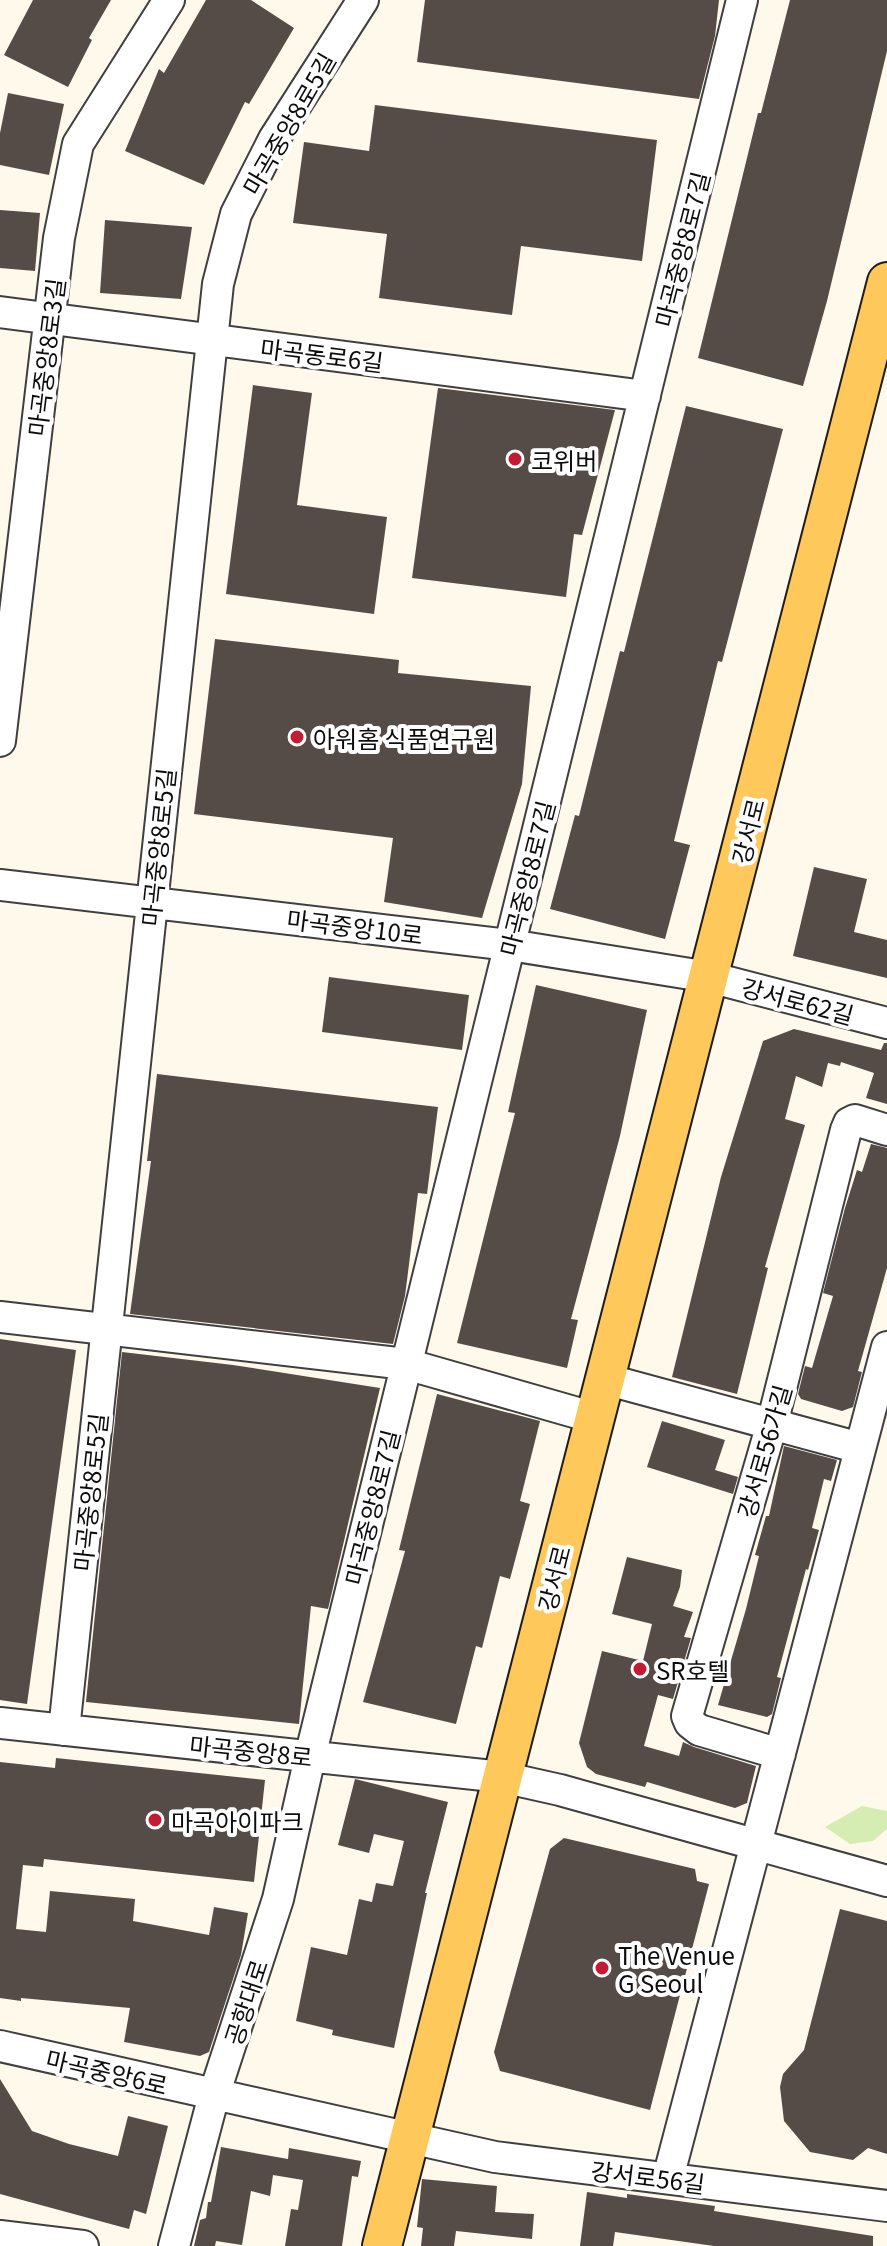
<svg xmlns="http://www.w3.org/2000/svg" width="887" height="2246" font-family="Georgia,'Noto Sans KR',serif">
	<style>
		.park { fill: #d5ecb2 }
		.building { fill: #554c48 }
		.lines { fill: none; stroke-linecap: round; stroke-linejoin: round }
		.minor-casing { stroke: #3f3f3f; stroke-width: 34 }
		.major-casing { stroke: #1d1d1d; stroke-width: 42 }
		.minor { stroke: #fff; stroke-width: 30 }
		.major { stroke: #ffc85b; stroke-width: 38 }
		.poi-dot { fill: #c51b32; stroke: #fff; stroke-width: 3 }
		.labels { text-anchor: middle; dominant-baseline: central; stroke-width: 8; stroke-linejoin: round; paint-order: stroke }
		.street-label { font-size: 24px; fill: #0c0c0c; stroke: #fff }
		.poi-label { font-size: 24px; fill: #0c0c0c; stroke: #fff; text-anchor: start }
	</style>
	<rect width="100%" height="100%" fill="#fff9eb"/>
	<path class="park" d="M862,1806L887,1811V1829L873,1841L850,1844L825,1827Z"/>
	<path class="building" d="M33,0H111L89,38L92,40L68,87L4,55Z
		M206,0H251L294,28L249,104L245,102L204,185L125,151L159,69L164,73Z
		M425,0H719L715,36L699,99L417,62Z
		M790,0H887V51L827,301L803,386L698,358L758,113H761Z
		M8,93L64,104L49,175L0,165V133Z
		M375,105L657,140L642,261L521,246L512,315L379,298L387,234L293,223L304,142L369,151Z
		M0,210L40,213L35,271L0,268Z
		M105,220L192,227L181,299L100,293Z
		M253,385L312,393L297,505L387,517L374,614L226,594Z
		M438,388L615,410L582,535L574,534L566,597L412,578Z
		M686,406L783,429L722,662L718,661L674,841L690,845L665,939L550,909L575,815L579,816L620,651L624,652Z
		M215,639L399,660L398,673L531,686L522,784L482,918L384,902L393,838L194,814Z
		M814,867L867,879L854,932L887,940V978L793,956Z
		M329,977L469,995L462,1050L322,1032Z
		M536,985L647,1010L620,1136L571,1319L578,1320L567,1368L457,1343L515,1113L508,1112Z
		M794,1029L881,1050L884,1043H887V1104L866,1098L874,1073L841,1062L840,1066L828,1063L822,1087L796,1076L785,1119L805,1125L765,1267L768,1268L737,1394L672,1377L721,1177L763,1041Z
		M157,1074L438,1107L427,1194L418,1193L405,1296L393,1344L130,1314L151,1161H147Z
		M871,1144L887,1148V1268L858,1371L862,1372L853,1407L842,1411L801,1399L798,1394L805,1366L812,1368L833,1296L823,1293L845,1208L857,1170L862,1172Z
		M0,1339L76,1350L27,1704L0,1700Z
		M122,1352L233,1365L380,1388L328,1609L311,1606L299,1724L86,1702Z
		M437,1394L540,1421L520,1501L530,1504L510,1579L500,1576L482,1648L476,1646L456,1724L363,1702L405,1551L399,1550Z
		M662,1421L725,1440L715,1470L738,1477L733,1494L647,1467Z
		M784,1446L837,1460L831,1481L824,1479L812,1528L819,1530L808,1570L806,1569L777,1677L781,1678L772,1714L767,1717L718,1705L746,1609L759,1556L755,1555L766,1516H769Z
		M627,1557L682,1570L680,1587L673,1606L693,1612L684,1637L691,1638L673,1699L658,1695L644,1746L679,1756L683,1742L694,1747L756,1766L747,1803L735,1808L647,1782L645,1787L596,1774L587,1767L579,1743L602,1651L643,1661L652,1624L612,1614Z
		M56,1758L265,1780L254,1882L44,1859L43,1867L23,1865L16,1929L46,1932L50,1891L135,1899L133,1921L209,1935L214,1907L248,1913L241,1955L209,2052L200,2056L124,2042L130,2008L21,1998V2001L0,1998V1762L55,1768Z
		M355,1779L448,1802L425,1893H427L394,2048L332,2035L333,2030L296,2021L311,1947L347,1955L359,1899L372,1902L376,1883L393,1886L404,1841L374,1834L369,1853L338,1845Z
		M564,1838L695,1869L697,1881L709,1884L650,2110L500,2071L494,2052L550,1849Z
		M840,1909L887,1921V2154L868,2148L853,2160L810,2152L784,2121L780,2087L783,2074L804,2050Z
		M0,2079L32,2131L69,2144L118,2156L128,2116L168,2126L146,2214L134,2210L129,2229L0,2194Z
		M221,2147L288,2159L289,2148L361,2161L358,2177L352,2176L342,2246H285L291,2209L298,2210L303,2180L273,2175L270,2196L251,2191L242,2245L216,2241L215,2246H194L200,2220L206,2218L208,2202H211Z
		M422,2179L497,2186L495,2212L534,2214L532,2239L456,2231L454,2246H421L423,2228L417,2227Z
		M587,2192L627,2198V2194L715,2206L714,2211L873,2236V2246H714L615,2232L613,2246H580Z"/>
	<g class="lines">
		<defs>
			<path id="minor" d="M0,312L645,396
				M0,741L59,238L78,144L169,0
				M0,885L510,945L709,977L887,1023
				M0,1317L406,1364L595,1418
				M605,1379L860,1448
				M0,1723L502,1777L560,1790L887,1881
				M64,1730L218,284L236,214L274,139L363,0
				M780,1754L699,1730L690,1723L687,1716L772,1424L846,1130L849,1123L855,1120L887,1130
				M0,2046L495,2157L887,2206
				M668,2178L887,1347
				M0,2236L83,2246
				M174,2246L214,2095L278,1899L310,1757L742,0"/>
			<path id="major" d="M382,2246L887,282"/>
		</defs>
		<use href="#minor" class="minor-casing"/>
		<use href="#major" class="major-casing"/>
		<use href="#minor" class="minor"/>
		<use href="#major" class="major"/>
	</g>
	<g class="poi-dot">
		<circle cx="515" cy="459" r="8"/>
		<circle cx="297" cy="737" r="8"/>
		<circle cx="640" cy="1669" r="8"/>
		<circle cx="155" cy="1820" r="8"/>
		<circle cx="602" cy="1968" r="8"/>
	</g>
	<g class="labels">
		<g class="street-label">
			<text transform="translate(288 123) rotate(-60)">마곡중앙8로5길</text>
			<text transform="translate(681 249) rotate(-76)">마곡중앙8로7길</text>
			<text transform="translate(322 354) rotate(7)">마곡동로6길</text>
			<text transform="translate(45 357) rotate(-83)">마곡중앙8로3길</text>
			<text transform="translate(747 831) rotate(-76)">강서로</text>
			<text transform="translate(157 847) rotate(-84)">마곡중앙8로5길</text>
			<text transform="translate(526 878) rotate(-76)">마곡중앙8로7길</text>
			<text transform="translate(355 926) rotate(7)">마곡중앙10로</text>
			<text transform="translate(798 1000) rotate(15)">강서로62길</text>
			<text transform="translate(763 1451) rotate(-74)">강서로56가길</text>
			<text transform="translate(89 1492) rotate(-84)">마곡중앙8로5길</text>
			<text transform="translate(371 1507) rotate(-76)">마곡중앙8로7길</text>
			<text transform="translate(553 1578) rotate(-76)">강서로</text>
			<text transform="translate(251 1750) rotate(6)">마곡중앙8로</text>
			<text transform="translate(245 2002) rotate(-72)">공항대로</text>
			<text transform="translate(107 2071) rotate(13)">마곡중앙6로</text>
			<text transform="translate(648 2176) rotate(7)">강서로56길</text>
		</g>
		<g class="poi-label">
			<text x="531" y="459">코위버</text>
			<text x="313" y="737">아워홈 식품연구원</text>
			<text x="656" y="1669">SR호텔</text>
			<text x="171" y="1820">마곡아이파크</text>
			<text x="618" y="1954">The Venue<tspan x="618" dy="28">G Seoul</tspan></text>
		</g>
	</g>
</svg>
